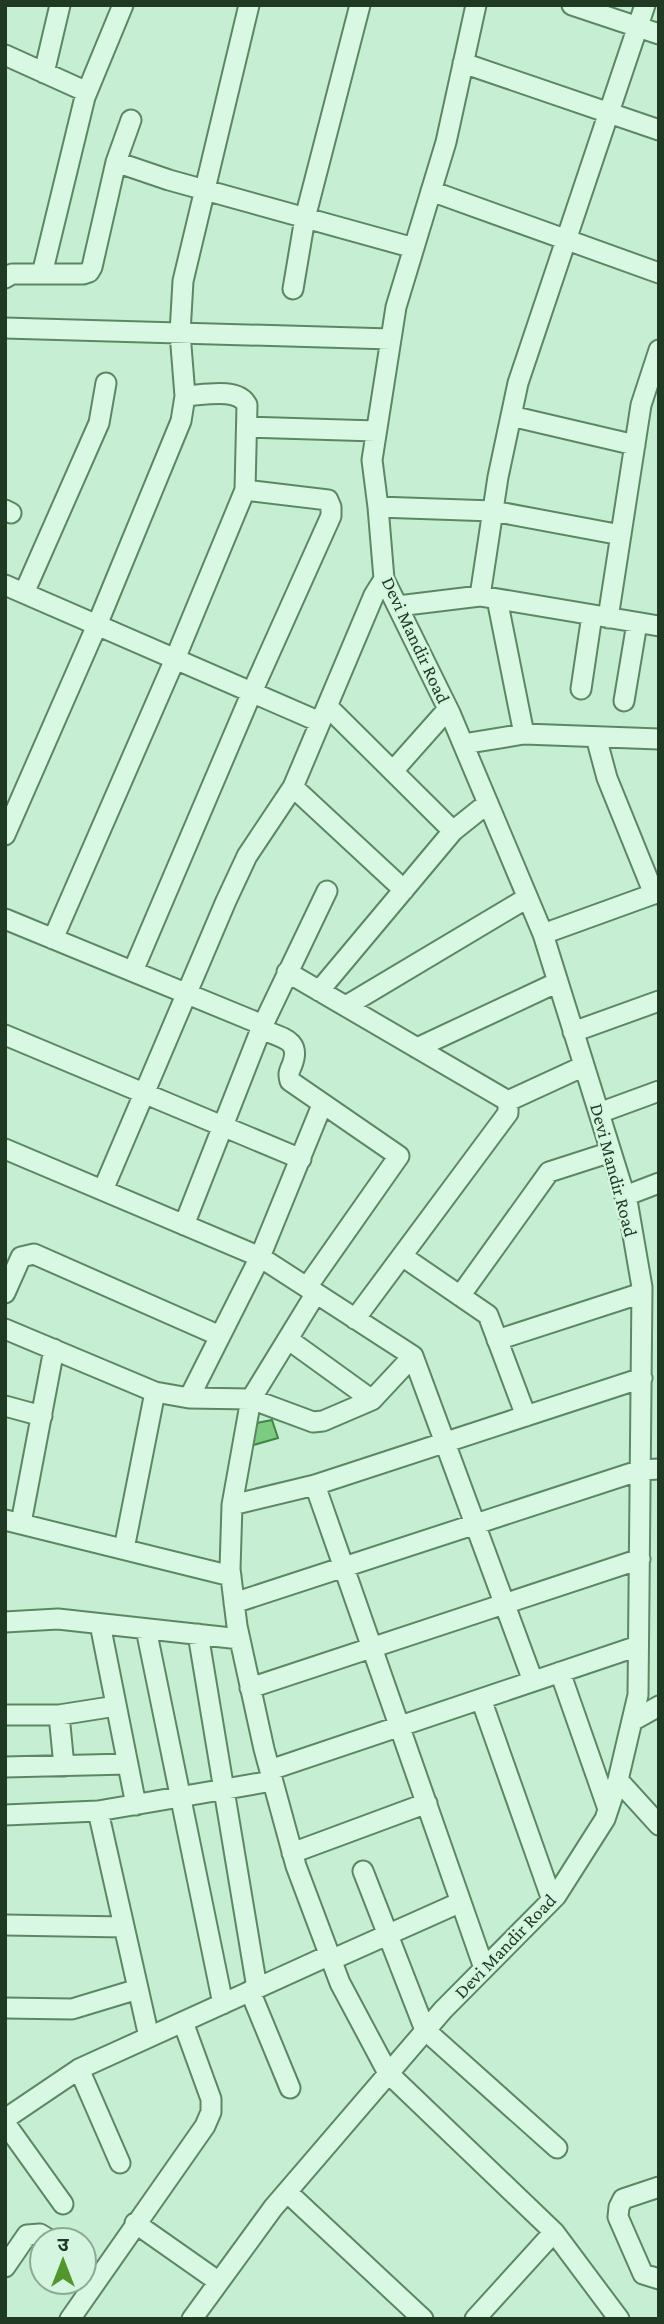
<svg xmlns="http://www.w3.org/2000/svg" width="664" height="2324" font-family="'Crimson Pro','Noto Sans Devanagari',serif">
	<style>
		.building { fill: #7bcb80; stroke: #418744; stroke-width: 2 }
		.lines { fill: none; stroke-linecap: round; stroke-linejoin: round }
		.minor-casing { stroke: #5b8863; stroke-width: 23 }
		.minor { stroke: #d8f8e3; stroke-width: 19 }
		.labels { text-anchor: middle; dominant-baseline: central; stroke-width: 5; stroke-linejoin: round; paint-order: stroke }
		.street-label { font-size: 19px; fill: #1f3922; stroke: #d4f5e0 }
	</style>
	<rect width="100%" height="100%" fill="#c5eed3"/>
	<path class="building" d="M272,1420L278,1438L250,1446L252,1424Z"/>
	<g class="lines">
		<defs>
			<path id="minor" d="M572,5L659,34
				M5,55L87,92
				M463,63L659,130
				M44,73L60,5
				M116,162L169,180L414,248
				M431,191L659,273
				M42,274H83L89,272L92,267L116,162L131,120
				M5,278L12,274H42L85,97L123,5
				M293,289L305,218L360,5
				M5,328L391,339
				M511,416L635,445
				M248,427L376,431
				M378,507L493,511L621,535
				M5,510L11,513
				M5,585L320,722
				M24,593L99,423L106,383
				M480,596L498,477L518,383L645,5
				M497,599L524,734
				M398,606L480,596L659,626
				M608,618L641,405L659,350
				M581,689L592,615
				M624,701L637,623
				M327,706L453,831
				M596,737L607,778L654,894
				M463,744L524,734L659,739
				M393,771L448,709
				M293,787L404,890
				M5,835L97,625L181,421L185,396L180,333L183,281L249,5
				M5,919L263,1025
				M543,934L659,892
				M53,939L175,659L245,490L247,405C238,387 204,395 185,396
				M133,971L252,692L331,516V507L328,500L245,490
				M287,972L508,1101L584,1066
				M319,991L453,831L488,803
				M346,1006L527,898
				M261,1029C281,1038 302,1039 292,1065C289,1072 288,1074 290,1081L399,1156L307,1287
				M573,1032L659,1001
				M5,1035L301,1159
				M417,1048L558,982
				M599,1113L659,1091
				M5,1149L260,1257L413,1356L533,1681
				M103,1190L226,901L247,856L293,787L374,595L384,579
				M625,1196L659,1183
				M184,1225L261,1029L327,891
				M402,1256L488,1315L526,1416
				M5,1293L21,1257L34,1254L220,1336
				M316,1293L251,1399L232,1505L230,1569L237,1626L264,1749L296,1866L340,1983L388,2073L554,2232L619,2319
				M460,1296L549,1172L611,1152
				M355,1319L508,1113V1101
				M5,1329L155,1392L189,1398L251,1399L313,1422L323,1421L372,1400L413,1356
				M289,1340L372,1400
				M497,1340L642,1293
				M189,1398L260,1257L322,1105
				M5,1406L42,1416
				M315,1485L484,1968
				M232,1505L315,1485L642,1378
				M5,1520L231,1576
				M21,1523L54,1349
				M124,1549L155,1392
				M234,1603L641,1470L659,1469
				M5,1622L58,1619L240,1639
				M100,1624L136,1805
				M146,1629L223,2004
				M198,1634L257,1988
				M560,1672L608,1809
				M250,1688L640,1559
				M481,1699L552,1900
				M5,1715H59L116,1706
				M59,1715L64,1766
				M634,1720L659,1706
				M5,1767L128,1764
				M270,1770L638,1646
				M618,1780L659,1825
				M98,1811L149,2037
				M5,1815L98,1811L272,1781
				M292,1853L427,1803
				M363,1871L425,2030L557,2148
				M5,1925L124,1927
				M331,1960L461,1902
				M250,1991L290,2088
				M5,2008L72,2009L138,1989
				M79,2069L120,2163
				M5,2119L79,2069L330,1955
				M5,2123L63,2204
				M659,2187L623,2199L619,2207L618,2217L643,2274L659,2279
				M287,2192L423,2319
				M135,2223L219,2282
				M5,2267L27,2235L40,2234L50,2240
				M70,2319L205,2126L211,2112V2099L183,2022
				M192,2319L273,2208L443,2010L556,1896L605,1819L618,1780L638,1695L642,1287L628,1206L543,934L450,713L384,579L378,507L372,460L396,307L446,142L476,5
				M475,2319L554,2232"/>
		</defs>
		<use href="#minor" class="minor-casing"/>
		<use href="#minor" class="minor"/>
	</g>
	<g class="labels">
		<g class="street-label">
			<text transform="translate(416 640) rotate(65)">Devi Mandir Road</text>
			<text transform="translate(614 1170) rotate(75)">Devi Mandir Road</text>
			<text transform="translate(505 1946) rotate(-46)">Devi Mandir Road</text>
		</g>
	</g>
	<rect width="664" height="2324" fill="none" stroke="#1f3922" stroke-width="14"/>
	<g transform="translate(63 2261)"><circle r="33" fill="#d4f5e0" stroke="#8caa94" stroke-width="2"/>
	<path d="M0-5L12 26L0 18L-12 26Z" fill="#53972c"/>
	<text y="-10" font-size="19" font-weight="bold" text-anchor="middle" fill="#1f3922">उ</text>
	</g>
</svg>
